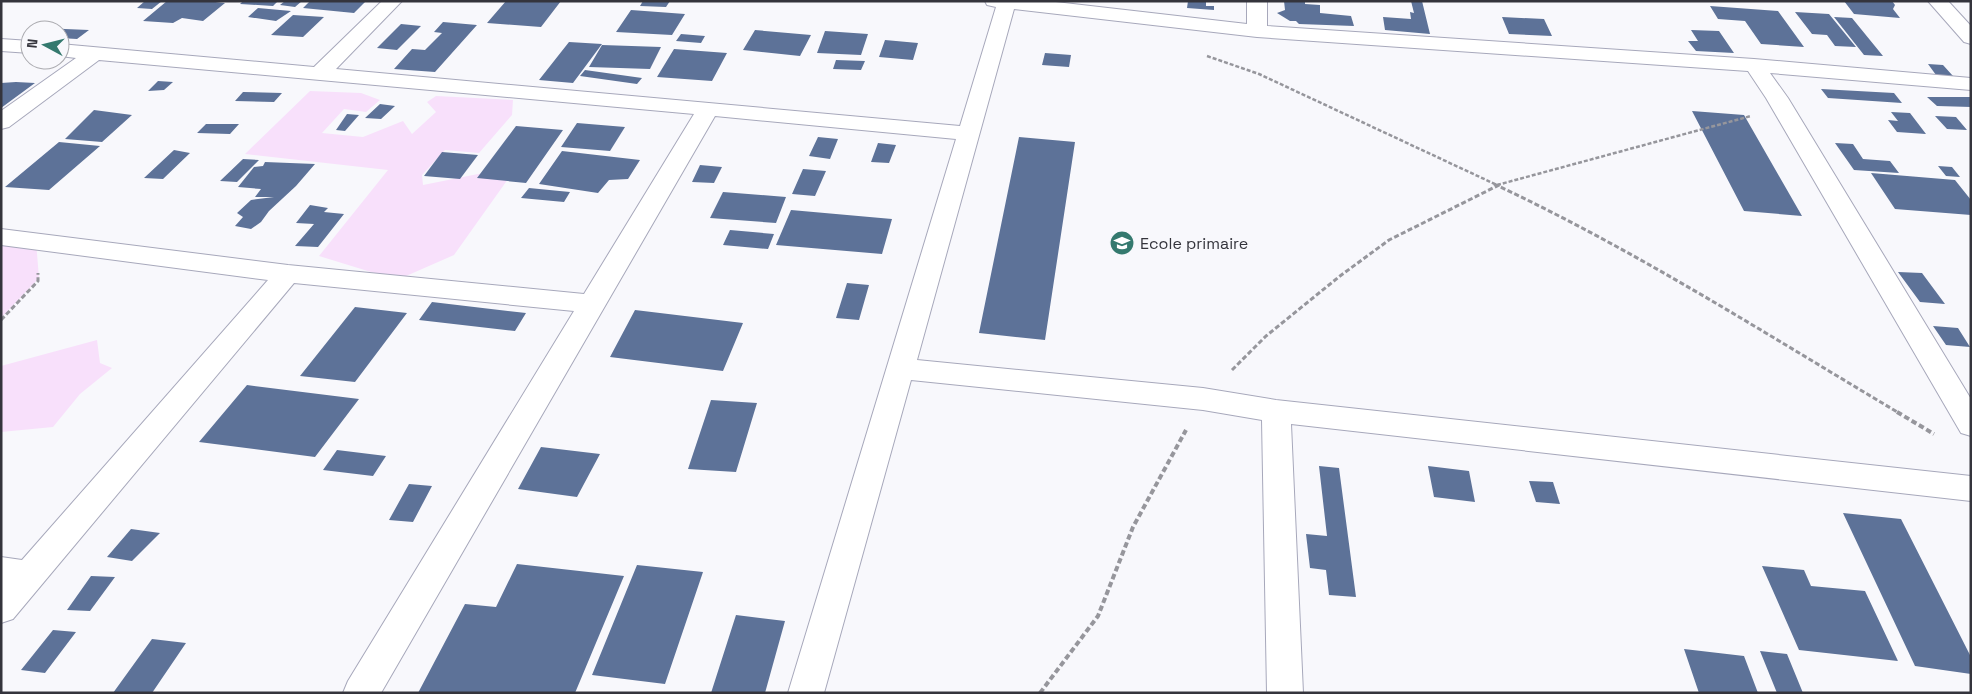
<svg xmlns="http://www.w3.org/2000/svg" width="1972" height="694" font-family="'Space Grotesk',sans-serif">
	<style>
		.green { fill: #f8e0fb }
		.building { fill: #5d7298 }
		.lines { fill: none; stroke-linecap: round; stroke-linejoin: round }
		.minor-casing { stroke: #a7a8bb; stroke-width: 2 }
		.path-far2 { stroke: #96969c; stroke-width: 2.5; stroke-dasharray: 4 2; stroke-linecap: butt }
		.path-far1 { stroke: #96969c; stroke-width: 3; stroke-dasharray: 5 2.5; stroke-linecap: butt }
		.path { stroke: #96969c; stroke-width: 4; stroke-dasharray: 5.5 3; stroke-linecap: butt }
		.minor { fill: #fff; fill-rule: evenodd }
		.labels { text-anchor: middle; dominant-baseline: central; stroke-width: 5; stroke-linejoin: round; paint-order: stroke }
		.poi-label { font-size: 16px; fill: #34343c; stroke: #f8f8fc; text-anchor: start }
	</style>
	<rect width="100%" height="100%" fill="#f8f8fc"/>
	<path class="green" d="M310,91L361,93L380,100L366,112L344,109L322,133L363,137L403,121L412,134L436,112L427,102L436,96L513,100L512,115L479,153L445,150L422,175L423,185L483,173L535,141L454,255L397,280L319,256L388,170L245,154Z
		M1,238L36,241L39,278L1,318Z
		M97,340L100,363L112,368L80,394L53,427L1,432V366Z"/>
	<path class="building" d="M145,1H162L152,9L137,8Z
		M167,1H206L225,3L203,21L182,18L173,23L143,21Z
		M243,1H278L273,6L240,4Z
		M285,1H302L295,7L280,5Z
		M310,1H366L354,13L303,8Z
		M506,1H561L541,27L487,23Z
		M643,1H670L666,7L640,6Z
		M1188,1H1206V6H1214V10L1187,8Z
		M1284,1H1305V4L1320,5V13L1351,16L1354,26L1299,24L1296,21H1290L1277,13L1285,10Z
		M1411,1H1422L1430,34L1385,30L1383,17L1411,19L1410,12L1414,13Z
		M1844,1H1892L1895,5L1893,9L1900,18L1854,14Z
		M1710,6L1778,11L1804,47L1761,44L1745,21L1718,19Z
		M258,8L291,11L276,21L248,17Z
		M631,10L685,14L672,35L616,32Z
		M1795,12L1829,14L1856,47L1835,46L1827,35L1812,34Z
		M293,15L324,17L303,37L271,35Z
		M1502,17L1544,19L1552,36L1509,34Z
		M1834,17L1852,18L1883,56L1864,55Z
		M443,22L477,25L435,72L394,69L412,49L425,50L442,33L434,32Z
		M401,24L421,26L397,50L377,48Z
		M54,28L65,29L89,30L77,39L60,38V30H52Z
		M755,30L811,35L800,56L743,50Z
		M1691,30L1719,31L1734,53L1696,51L1688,41H1698Z
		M825,31L868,34L861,55L817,53Z
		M681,34L705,36L701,43L676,41Z
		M885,40L918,43L913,60L879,57Z
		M569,42L602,44L573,83L539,80Z
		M602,45L661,47L650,69L589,67Z
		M674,49L727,53L712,81L657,77Z
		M1045,53L1071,55L1069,67L1042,65Z
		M836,60L865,61L861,70L833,69Z
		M1928,64L1943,65L1953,76L1936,75Z
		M585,70L642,78L637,84L580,76Z
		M158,81L173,82L164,90L148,91Z
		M1,83L16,82L35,83L1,108Z
		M1821,89L1894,93L1902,103L1828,98Z
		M243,92L282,93L274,102L235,101Z
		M1927,97H1971V107L1937,106Z
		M380,104L395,106L381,119L365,118Z
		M94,110L132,115L102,142L65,139Z
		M1692,111L1744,115L1802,216L1744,211Z
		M1891,112L1910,113L1926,134L1897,132L1888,120L1898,121Z
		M347,114L359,115L345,131L336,130Z
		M1935,116L1956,117L1967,130L1947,129Z
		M577,123L625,127L610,151L561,147Z
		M206,124H239L230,134L197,133Z
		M516,126L563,130L526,183L477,178Z
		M818,137L838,139L830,159L809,156Z
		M1019,137L1075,142L1045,340L979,333Z
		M59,142L100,146L49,190L5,187Z
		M878,143L896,145L889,163L871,162Z
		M1835,143L1853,144L1863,159L1890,161L1899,173L1854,170Z
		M174,150L190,153L163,179L144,178Z
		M562,151L640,160L628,179L609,180L598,193L539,184Z
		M442,152L478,155L460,179L424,176Z
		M243,159L259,160L237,182L220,181Z
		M265,162L315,164L296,186L269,211L261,222L251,229L235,226L243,217L237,213L251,200L274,197H255L261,189L238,187L254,167L263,166Z
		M700,165L722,167L714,183L692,182Z
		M1938,166L1952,167L1960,177L1946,176Z
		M803,169L826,171L815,196L792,194Z
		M1871,173L1955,180L1971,200V215L1895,209Z
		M529,188L570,192L564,202L521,198Z
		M723,192L786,197L776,223L710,218Z
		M310,205L328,208L324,212L344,214L318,247L295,246L314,224L296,223Z
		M791,210L892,219L882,254L776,245Z
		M730,230L774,234L768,249L723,245Z
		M1898,272L1922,273L1945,304L1920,302Z
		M847,283L869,285L859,320L836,318Z
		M432,302L526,313L515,331L419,320Z
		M355,307L407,313L355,382L300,376Z
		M635,310L743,323L723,371L610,357Z
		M1933,326L1958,328L1970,347L1946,345Z
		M247,385L359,399L315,457L199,442Z
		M711,400L757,403L736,472L688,469Z
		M541,447L600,454L577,497L518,489Z
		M337,450L386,456L373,476L323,470Z
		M1319,466L1339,468L1356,597L1329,595L1326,570L1310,568L1306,534L1327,536Z
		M1428,466L1469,471L1475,502L1434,497Z
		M1529,481L1553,482L1560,504L1536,502Z
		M409,484L432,486L413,522L389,520Z
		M1843,513L1901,519L1971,657V674L1915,666Z
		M131,529L160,533L132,561L107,557Z
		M517,564L624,576L575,693H418L465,604L496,607Z
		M637,565L703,572L665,684L592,675Z
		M1762,566L1804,570L1811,586L1865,591L1898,661L1799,650Z
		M91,576L115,577L90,611L67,610Z
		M736,615L785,621L765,693H711Z
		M53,630L76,632L45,673L21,670Z
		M152,639L186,643L152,693H113Z
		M1684,649L1744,656L1758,693H1699Z
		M1760,651L1787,654L1803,693H1777Z"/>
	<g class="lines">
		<defs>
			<path id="minor" d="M382,1H402L336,69L960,126L996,7L987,5L985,1H1047L1247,24V1H1267V26L1754,59L1971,78V90L1770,73L1788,98L1971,399V436L1961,433L1766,98L1748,71L1257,37L1014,9L917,360L1203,388L1276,400L1971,476V501L1291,424L1303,693H1267L1262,420L1203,410L911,380L824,693H788L956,139L715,116L381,693H343L348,681L574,311L294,283L13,619L1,623V557L22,560L268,280L1,245V229L288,265L584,294L694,114L99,60L9,127L1,129V111L76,58L60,56V44L314,67Z
				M1928,1H1948L1971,26V44L1964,42Z
				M1,39L30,41V53L1,51Z"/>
		</defs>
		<use href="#minor" class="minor-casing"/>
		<path class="path-far2" d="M1207,56L1259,74L1497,185
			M1497,185L1751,116"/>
		<path class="path-far1" d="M1494,184C1635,250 1766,334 1899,413
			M1,320L38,281V273
			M1232,370L1266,336L1340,276L1389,240L1501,184"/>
		<path class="path" d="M1897,412L1934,434
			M1040,693L1098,616L1133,527L1186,430"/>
		<use href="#minor" class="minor"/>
	</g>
	<defs>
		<symbol id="school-disc" viewBox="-11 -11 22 22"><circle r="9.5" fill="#34796e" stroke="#f8f8fc"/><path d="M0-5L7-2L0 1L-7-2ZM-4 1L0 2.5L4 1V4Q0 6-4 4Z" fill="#fff"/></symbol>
	</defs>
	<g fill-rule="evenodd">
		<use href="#school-disc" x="1108" y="229" width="28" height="28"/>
	</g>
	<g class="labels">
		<g class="poi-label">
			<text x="1140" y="243">Ecole primaire</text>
		</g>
	</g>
	<rect width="1972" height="694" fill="none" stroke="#34343c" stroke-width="5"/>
	<g transform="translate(45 45) rotate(277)"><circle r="24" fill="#f8f8fc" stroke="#aaaaaf"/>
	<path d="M0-4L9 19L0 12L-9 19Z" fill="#34796e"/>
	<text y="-8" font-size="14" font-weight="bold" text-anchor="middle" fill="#34343c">N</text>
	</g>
</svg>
